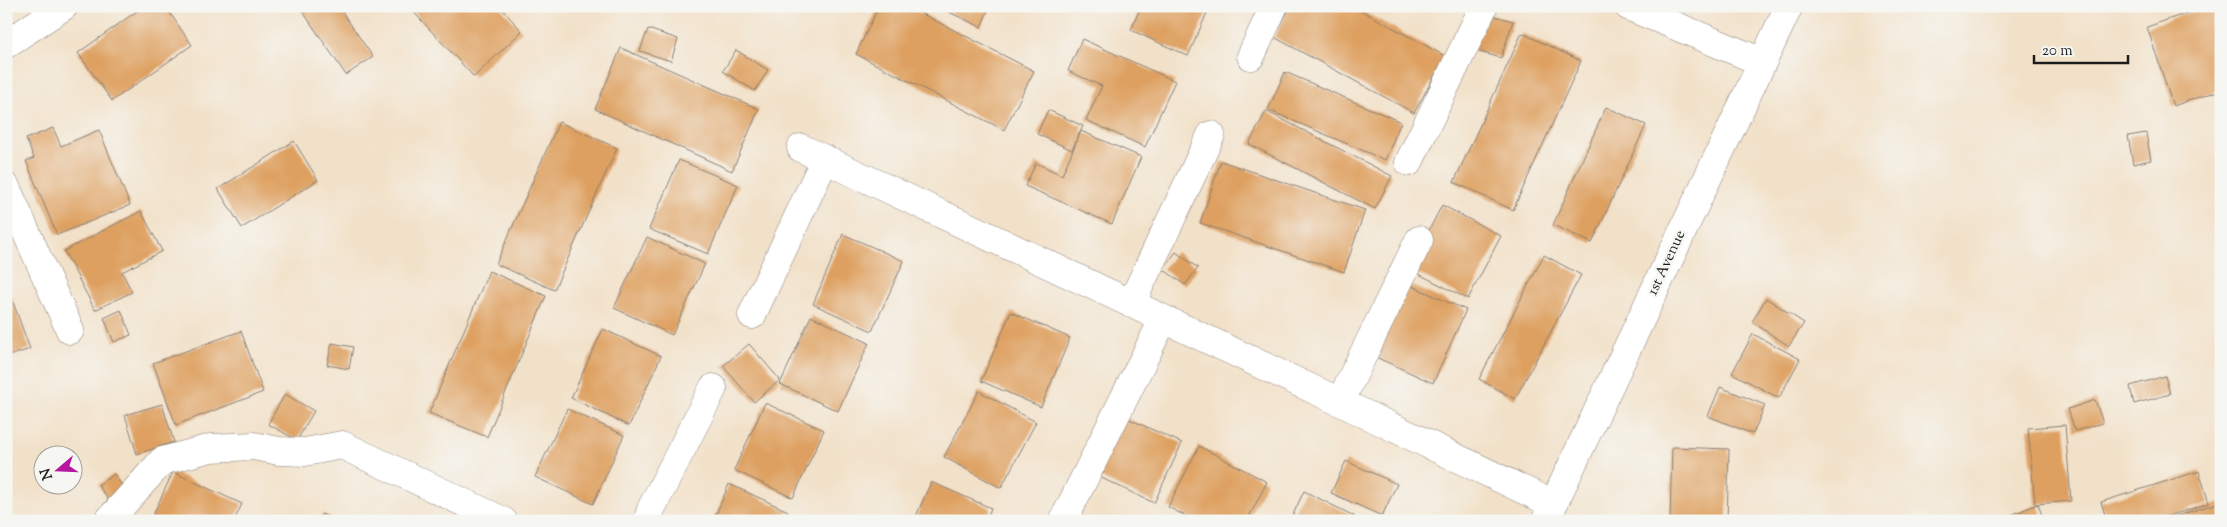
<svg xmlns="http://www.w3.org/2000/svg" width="2227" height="527" font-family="'Sorts Mill Goudy',serif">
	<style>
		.building { fill: #dea060 }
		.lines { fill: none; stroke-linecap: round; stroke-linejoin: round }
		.minor-casing { stroke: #877e72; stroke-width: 29 }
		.minor { stroke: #fff; stroke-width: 28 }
		.labels { text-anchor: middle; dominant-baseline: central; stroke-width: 5; stroke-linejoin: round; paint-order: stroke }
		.street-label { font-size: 15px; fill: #1c1c1c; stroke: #f6f6f2 }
	</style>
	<rect width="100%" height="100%" fill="#f6f6f2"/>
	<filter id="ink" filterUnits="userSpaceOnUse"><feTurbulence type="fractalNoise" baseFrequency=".02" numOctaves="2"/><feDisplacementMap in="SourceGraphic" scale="10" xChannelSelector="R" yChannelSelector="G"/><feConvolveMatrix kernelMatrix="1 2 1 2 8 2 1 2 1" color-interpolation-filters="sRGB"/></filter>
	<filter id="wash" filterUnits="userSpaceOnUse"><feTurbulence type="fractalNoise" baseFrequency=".0096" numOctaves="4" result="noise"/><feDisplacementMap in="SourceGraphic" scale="20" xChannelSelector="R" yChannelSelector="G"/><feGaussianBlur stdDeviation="1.12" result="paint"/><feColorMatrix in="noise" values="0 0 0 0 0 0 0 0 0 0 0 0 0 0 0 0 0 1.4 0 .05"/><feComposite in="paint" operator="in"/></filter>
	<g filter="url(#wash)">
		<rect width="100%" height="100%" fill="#f2e1c9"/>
		<g id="blocks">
			<path class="building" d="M144,6H165L192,45L112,101L78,53Z
				M299,6H338L373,57L346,75Z
				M408,6H499L522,31L474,77Z
				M879,6H907L1034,71L1004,130L856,54Z
				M936,6H990L981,27Z
				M1141,6H1210L1188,56L1131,30Z
				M1291,6H1353L1445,56L1414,113L1274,37Z
				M2207,6H2221V90L2173,106L2147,27Z
				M1484,13L1513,21L1501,58L1473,50Z
				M648,29L678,39L671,61L640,51Z
				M1522,33L1581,61L1513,210L1454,182Z
				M1082,39L1175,81L1145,147L1086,120L1102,86L1068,71Z
				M621,48L759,109L732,171L595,109Z
				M736,50L768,70L755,91L723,71Z
				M1285,72L1401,122L1385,160L1268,110Z
				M1606,107L1646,125L1592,243L1553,225Z
				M1048,110L1083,126L1072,150L1037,134Z
				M1266,111L1392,176L1375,209L1249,144Z
				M559,122L617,148L554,290L496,264Z
				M53,128L61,146L99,130L130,205L57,235L26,161L34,158L26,139Z
				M1081,131L1141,157L1112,224L1025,186L1036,163L1062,175Z
				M2146,133L2151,160L2133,164L2128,136Z
				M294,141L318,180L242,228L218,189Z
				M679,160L738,185L708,254L649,229Z
				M1221,161L1365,210L1344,272L1200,223Z
				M1442,205L1501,236L1468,299L1409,269Z
				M141,211L162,251L122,272L132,292L95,310L64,251Z
				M843,234L904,261L872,331L813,304Z
				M647,237L705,264L672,335L614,308Z
				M1176,252L1198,268L1185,285L1163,269Z
				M1544,255L1581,275L1515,399L1479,379Z
				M489,271L546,296L487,437L429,413Z
				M1403,282L1466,310L1433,383L1371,355Z
				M6,283L30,349L6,357Z
				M1766,298L1804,323L1789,346L1752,322Z
				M121,310L131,335L114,342L104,318Z
				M1011,312L1070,338L1041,407L981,381Z
				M811,316L869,343L838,411L780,384Z
				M603,329L661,356L629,426L571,398Z
				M241,331L263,392L176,425L153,363Z
				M1753,334L1800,359L1779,398L1732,373Z
				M332,343L353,347L349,369L327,365Z
				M749,344L780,380L754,402L723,366Z
				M2165,376L2170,394L2134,404L2130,386Z
				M1720,387L1765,405L1753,434L1708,416Z
				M979,391L1036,422L1001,488L944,457Z
				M285,394L314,411L297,440L268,424Z
				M2095,400L2103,423L2075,431L2068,409Z
				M765,403L824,430L793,498L734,470Z
				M162,404L174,442L137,454L125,415Z
				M567,409L624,435L593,504L535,477Z
				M1118,414L1182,443L1154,503L1091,473Z
				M2065,425L2071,501L2035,504L2028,428Z
				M1199,446L1267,482L1247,521H1195L1168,507Z
				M1672,447L1729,449L1727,521H1670Z
				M1346,461L1397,484L1382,516L1331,493Z
				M2199,471L2209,503L2153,521H2107L2101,502Z
				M173,472L242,504L234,521H150Z
				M114,474L128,494L112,505L98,485Z
				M931,482L991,508L986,521H914Z
				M729,484L788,511L784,521H713Z
				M1304,491L1354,516L1352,521H1290Z
				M2221,502V521H2163V520Z
				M2038,504L2044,521H1996Z
				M322,514L337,521H319Z"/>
		</g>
	</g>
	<g filter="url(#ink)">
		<use href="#blocks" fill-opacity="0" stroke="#877e72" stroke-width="1"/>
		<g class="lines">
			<defs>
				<path id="minor" d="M1628,6L1762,62
					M6,44L64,6
					M1251,56L1274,6
					M801,148L1340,402L1553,504
					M1409,162L1484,6
					M6,187L70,330
					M1131,304L1211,135
					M752,315L825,159
					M1340,402L1419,240
					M1064,519L1163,320
					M1546,520L1789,6
					M108,521L162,461L211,448L254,446L279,451L305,452L342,445L503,521
					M648,521L651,509L713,388"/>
			</defs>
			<use href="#minor" class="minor-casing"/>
			<use href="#minor" class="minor"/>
		</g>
	</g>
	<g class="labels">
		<g class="street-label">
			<text transform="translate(1667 263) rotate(-65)">1st Avenue</text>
		</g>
	</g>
	<rect width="2227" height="527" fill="none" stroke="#f6f6f2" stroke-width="25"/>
	<g transform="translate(58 470) rotate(251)"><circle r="24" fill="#f6f6f2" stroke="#9f9f9c"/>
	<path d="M0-4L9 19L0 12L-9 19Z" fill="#b5179e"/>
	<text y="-8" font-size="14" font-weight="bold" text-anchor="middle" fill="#1c1c1c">N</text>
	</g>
	<path d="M2034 55v8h94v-8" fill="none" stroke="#1c1c1c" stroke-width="2.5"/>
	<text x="2042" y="55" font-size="15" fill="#1c1c1c" stroke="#f6f6f2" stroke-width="4" paint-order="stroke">20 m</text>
</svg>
